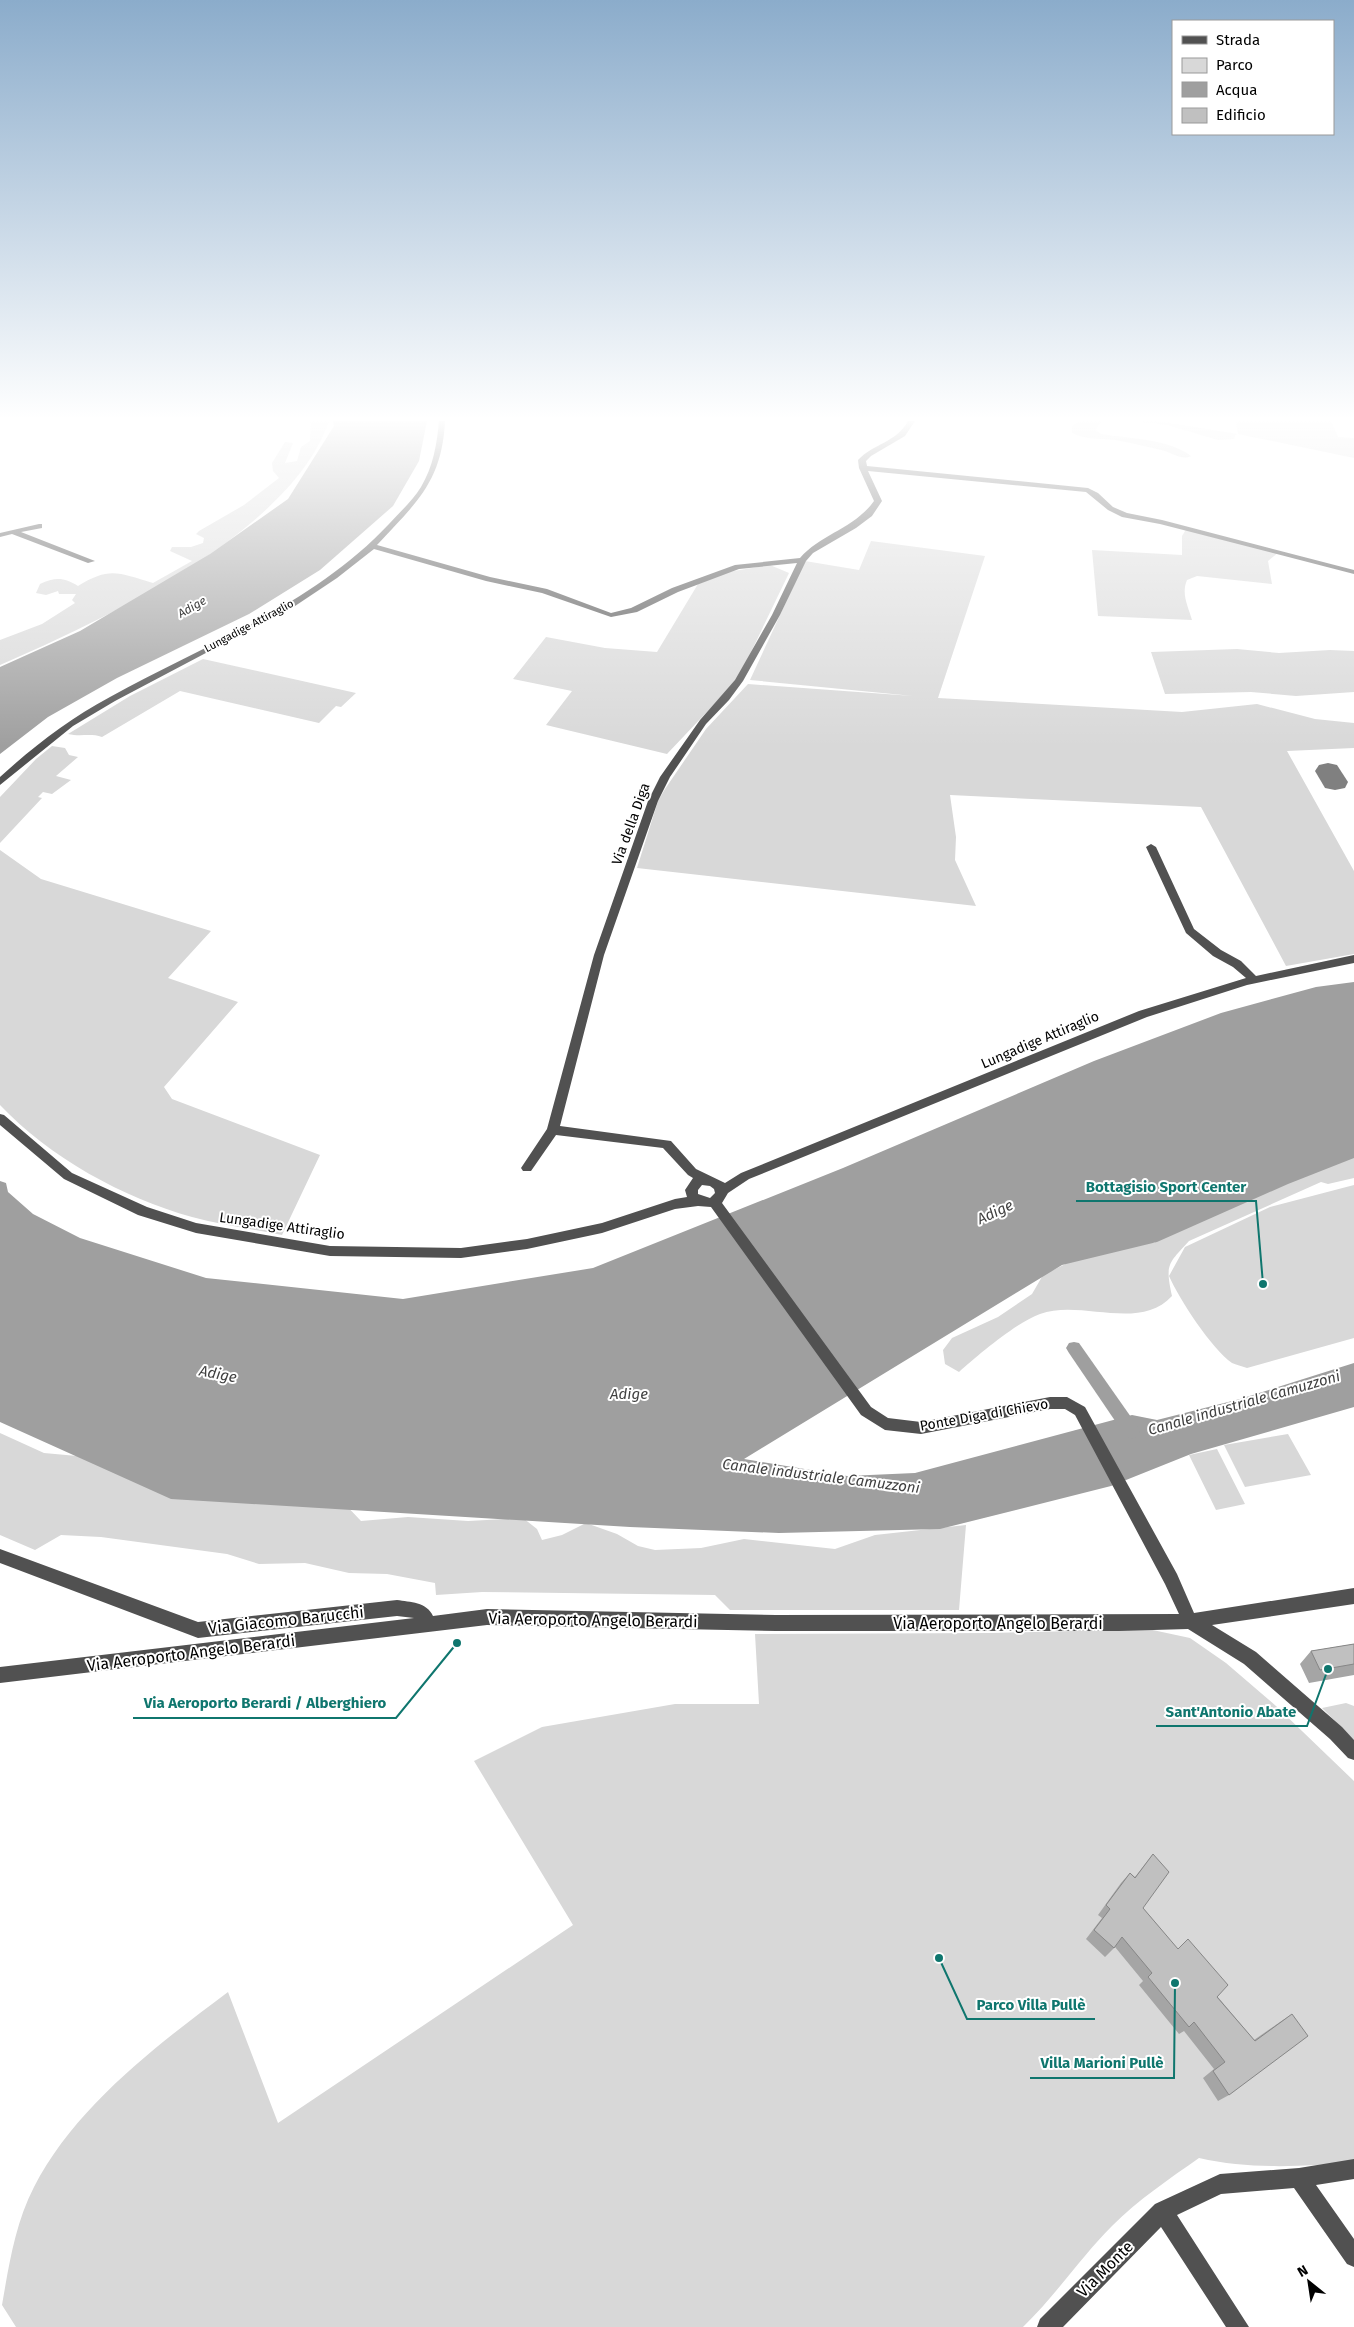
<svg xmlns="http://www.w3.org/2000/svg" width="1354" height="2327" font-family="'Fira Sans',sans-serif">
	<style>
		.green { fill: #d8d8d8 }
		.water { fill: #9f9f9f }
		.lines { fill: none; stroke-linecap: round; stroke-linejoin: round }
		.canal { fill: #9f9f9f; fill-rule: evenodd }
		.taxiway { fill: #808080; fill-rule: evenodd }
		.minor { fill: #515151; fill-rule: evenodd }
		.wall { fill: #a5a5a5 }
		.building { fill: #c0c0c0; stroke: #868686 }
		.labels { text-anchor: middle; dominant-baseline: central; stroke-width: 4; stroke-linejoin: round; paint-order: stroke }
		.far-street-label { font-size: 11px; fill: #000; stroke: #fff }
		.far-water-label { font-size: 12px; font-style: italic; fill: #404040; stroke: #fff }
		.street-label { font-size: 14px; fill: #000; stroke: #fff }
		.water-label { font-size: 15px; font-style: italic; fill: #404040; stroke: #fff }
		.near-street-label { font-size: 16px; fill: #000; stroke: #fff }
		.leader { fill: none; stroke: #0f766e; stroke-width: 2 }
		.callout-dot { fill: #0f766e; stroke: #fff; stroke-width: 2 }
		.callout-label { font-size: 15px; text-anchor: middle; font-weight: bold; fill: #0f766e; stroke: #fff; stroke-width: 4; stroke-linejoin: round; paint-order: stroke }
	</style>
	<rect width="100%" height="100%" fill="#fff"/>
	<path class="green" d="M311,421H329C291,533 103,620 0,665V640L42,624L75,603L72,600L76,594H59L58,591L46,595L36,593L40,584C55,577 64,577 78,586C110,566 119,573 153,583L192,561L170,551L172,547H191L203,543L204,538L196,534L199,531L244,505L279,478L273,471L272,463L285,442L293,443L285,463L297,461L301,447L310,441Z
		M1080,421H1102L1095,430L1101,434C1130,439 1167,438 1191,456C1182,461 1171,452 1161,450C1146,446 1131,443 1115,440C1100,438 1086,440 1072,433V426Z
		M1133,421H1157L1238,434L1236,421H1331L1338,437L1354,438V458L1238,434L1235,435L1234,439L1218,440L1167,425Z
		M1187,528L1279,552L1268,561L1272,584L1197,576L1187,580C1181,594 1188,606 1192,620L1098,616L1092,550L1182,555V536Z
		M871,541L985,556L938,698L1182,712L1257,704L1315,719L1354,723V748L1287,751L1354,871V954L1286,966L1201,807L950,795L956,837L955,860L976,906L637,868L658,801L665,789L706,729L748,684L913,696L750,680L805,561L859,570Z
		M770,565L789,573L738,679L667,754L546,725L572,691L513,679L546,637L605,648L657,652L698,584L728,572Z
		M1237,649L1279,653L1330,650L1354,651V692L1296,696L1251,692L1165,694L1151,652Z
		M203,659L356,693L341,707L336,706L319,723L180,691L102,737C91,733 80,737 68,734L130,696Z
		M52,746L65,748L69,755L78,757L56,776L71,780L52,794L43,792L38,797L42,798L0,843V797L36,759Z
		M0,850L41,879L211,931L168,978L238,1002L164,1087L172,1099L320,1155L282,1235C252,1229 222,1225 192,1217C123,1198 49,1157 0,1105Z
		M1354,1155V1178L1328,1184L1321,1182L1189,1241C1168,1264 1165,1264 1172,1296C1139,1332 1081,1299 1040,1314C1017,1322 978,1355 959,1372L945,1364L943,1350L952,1338L998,1317L1032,1294L1043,1275L1098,1248L1131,1242L1154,1243L1161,1237Z
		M1354,1185V1338L1247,1368C1242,1366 1236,1365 1232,1363C1212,1349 1179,1299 1169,1276L1185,1247L1270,1207Z
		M0,1433L44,1453L88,1457L342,1501L361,1521L408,1517L468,1521L523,1518L537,1529L542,1540L562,1535L586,1523L617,1534L638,1546L655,1550L701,1548L744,1539L835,1549L875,1535L966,1525L959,1610H730L715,1595L482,1592L436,1595L435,1583L387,1574L349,1573L305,1563L259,1564L227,1554L101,1537L61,1535L35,1550L0,1535Z
		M1288,1434L1311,1475L1245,1487L1224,1445Z
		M1217,1449L1245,1504L1216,1510L1189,1455Z
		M1148,1629L1190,1638L1226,1663L1276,1706L1354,1781V2163C1302,2166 1251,2170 1199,2158C1169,2179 1138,2200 1112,2226C1081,2257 1056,2295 1023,2327H16L2,2305C9,2265 15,2224 34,2187C75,2107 157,2045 228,1992L278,2123L573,1925L474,1761L542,1727L675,1704H759L755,1634L993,1633Z
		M1346,1703L1354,1706V1740L1322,1708Z"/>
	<path class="water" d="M333,421H427L419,461L393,506L320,570L249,614L117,678L48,717L0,754V667L80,631L210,554L288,499L334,426Z
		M1354,982V1158L1288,1184L1157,1242L1062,1265L744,1459L847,1476L915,1473L1132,1415L1157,1420L1240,1399L1354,1363V1407L1191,1454L1111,1486L940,1529L779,1533L630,1527L171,1499L0,1422V1181L6,1183L8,1192L33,1214L80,1238L206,1278L403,1299L593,1268L843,1168L1094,1061L1221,1013L1316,987Z"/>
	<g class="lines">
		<path class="canal" d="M1074,1342L1079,1343L1138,1427L1140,1432L1138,1437L1132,1439L1126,1437L1069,1353L1066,1348L1069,1343Z"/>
		<path class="taxiway" d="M1328,763L1337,765L1348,782L1345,788L1335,790L1325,788L1315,771L1319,765Z"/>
		<path class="minor" d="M439,421H445C442,482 416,503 377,545L490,577L547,589L611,613L631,608L672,588L735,565L800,558C821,534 855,528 874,501L859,468L858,460C873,444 897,442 908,421H915L905,436L871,456L866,461L867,466L1088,488L1098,493L1113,507L1127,513L1162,520L1354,570V574L1160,524L1122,517L1108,510L1086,492L868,471L882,501L872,516L856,528L813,553L806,561L780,615L743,681L729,700L706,724L670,777L658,801L604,955L560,1126L671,1141L696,1169L725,1183L741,1173L1139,1011L1246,978L1233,967L1213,956L1186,933L1146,847L1151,844L1156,847L1194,929L1221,950L1241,961L1256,976L1354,955V963L1247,985L1147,1017L749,1179L728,1193L722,1203L871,1407L888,1418L921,1422L1050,1397H1067L1085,1407L1177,1574L1194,1613L1354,1588V1604L1212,1625L1256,1652L1342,1727L1354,1740V1760L1348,1758L1330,1739L1244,1664L1188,1629L1119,1631H776L487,1625L0,1683V1667L414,1618L397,1616L198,1638L0,1563V1549L198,1622L397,1600C410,1602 427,1602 433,1616L487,1609L776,1615L1179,1614L1165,1584L1075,1415L1065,1409H1050L921,1434L885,1430L861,1415L711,1207L698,1206L675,1209L602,1233L527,1249L461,1258L330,1256L196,1233L138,1215L64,1179L0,1125V1114L4,1115L72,1173L147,1207L196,1223L330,1246L461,1248L527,1239L602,1223L675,1199L687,1197L685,1190L693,1178L688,1175L663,1148L556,1135L531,1171H523L521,1168L547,1129L594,955L648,801L660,777L700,720L735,680L772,615L797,563L739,569L678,592L637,612L611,617L542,593L486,581L374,549L337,578L295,606L115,701L73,726L0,785V777C34,746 69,719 110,697C206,644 313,605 389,524C400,512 413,500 421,487C433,467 437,444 439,421ZM702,1185L710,1186L714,1189L715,1193L710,1198L698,1194V1190Z
			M39,524H42V528L21,532L95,561L88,563L12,534L0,537V533Z
			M1354,2159V2179L1316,2185L1354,2239V2267L1347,2264L1294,2188L1221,2194L1177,2215L1249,2327H1226L1161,2227L1063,2327H1037L1040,2319L1155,2204L1220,2174L1299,2168Z"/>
	</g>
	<path class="wall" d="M1354,1644V1675L1309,1683L1300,1664L1311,1651Z
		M1153,1854L1143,1908L1254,2040L1280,2022L1292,2014L1229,2095L1218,2101L1203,2078L1214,2069L1184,2031L1179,2034L1139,1985L1143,1981L1115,1947L1105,1957L1086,1939L1102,1918L1098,1915L1121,1883L1130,1873L1135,1877Z"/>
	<path class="building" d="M1354,1644V1664L1320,1670L1311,1651Z
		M1153,1854L1169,1872L1143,1908L1178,1949L1188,1939L1228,1985L1217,1997L1255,2041L1292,2014L1308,2036L1229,2095L1213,2071L1225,2062L1194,2022L1189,2027L1148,1977L1152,1973L1122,1937L1114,1948L1094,1930L1110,1909L1106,1905L1130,1873L1135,1878Z"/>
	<linearGradient id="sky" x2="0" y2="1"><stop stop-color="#8baccb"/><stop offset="0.56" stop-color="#fff"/><stop offset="1" stop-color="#fff" stop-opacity="0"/></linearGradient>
	<rect width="1354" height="747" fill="url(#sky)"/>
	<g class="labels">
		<g class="far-street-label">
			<text transform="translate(249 626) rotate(-28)">Lungadige Attiraglio</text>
		</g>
		<g class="far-water-label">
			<text transform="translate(192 607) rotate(-30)">Adige</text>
		</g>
		<g class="street-label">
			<text transform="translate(631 824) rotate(-70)">Via della Diga</text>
			<text transform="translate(1040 1040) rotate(-23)">Lungadige Attiraglio</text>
			<text transform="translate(282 1226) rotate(8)">Lungadige Attiraglio</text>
			<text transform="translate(984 1415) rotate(-10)">Ponte Diga di Chievo</text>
		</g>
		<g class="water-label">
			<text transform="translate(995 1212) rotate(-25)">Adige</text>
			<text transform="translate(218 1374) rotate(11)">Adige</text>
			<text x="629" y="1394">Adige</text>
			<text transform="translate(1244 1403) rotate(-16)">Canale industriale Camuzzoni</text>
			<text transform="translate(821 1476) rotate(7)">Canale industriale Camuzzoni</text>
		</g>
		<g class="near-street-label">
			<text transform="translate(286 1620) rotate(-6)">Via Giacomo Barucchi</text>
			<text transform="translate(593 1620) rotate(1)">Via Aeroporto Angelo Berardi</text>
			<text x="998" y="1623">Via Aeroporto Angelo Berardi</text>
			<text transform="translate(191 1653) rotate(-7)">Via Aeroporto Angelo Berardi</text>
			<text transform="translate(1105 2269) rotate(-45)">Via Monte</text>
		</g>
	</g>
	<path class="leader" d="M1263 1284L1256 1201H1076M457 1643L396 1718H133M1328 1669L1307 1726H1156M939 1958L967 2019H1095M1175 1983L1174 2078H1030"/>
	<g class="callout-dot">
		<circle cx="1263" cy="1284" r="5"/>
		<circle cx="457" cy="1643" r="5"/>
		<circle cx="1328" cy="1669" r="5"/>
		<circle cx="939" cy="1958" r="5"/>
		<circle cx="1175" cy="1983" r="5"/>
	</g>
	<g class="callout-label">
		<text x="1166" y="1192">Bottagisio Sport Center</text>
		<text x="265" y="1708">Via Aeroporto Berardi / Alberghiero</text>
		<text x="1231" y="1717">Sant'Antonio Abate</text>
		<text x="1031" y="2010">Parco Villa Pullè</text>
		<text x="1102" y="2068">Villa Marioni Pullè</text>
	</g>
	<rect x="1172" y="20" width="162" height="115" fill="#ffffff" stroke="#999999"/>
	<rect x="1182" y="36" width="25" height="8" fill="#515151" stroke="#999999"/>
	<text x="1216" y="45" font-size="15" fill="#000000">Strada</text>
	<rect x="1182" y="58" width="25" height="15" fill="#d8d8d8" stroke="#999999"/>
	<text x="1216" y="70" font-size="15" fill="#000000">Parco</text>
	<rect x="1182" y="82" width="25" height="15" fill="#9f9f9f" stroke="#999999"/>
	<text x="1216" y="95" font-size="15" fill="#000000">Acqua</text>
	<rect x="1182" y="108" width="25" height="15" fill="#c0c0c0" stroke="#999999"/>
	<text x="1216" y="120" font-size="15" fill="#000000">Edificio</text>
	<g transform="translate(1309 2282) rotate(330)" stroke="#ffffff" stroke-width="4" paint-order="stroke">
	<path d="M0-4L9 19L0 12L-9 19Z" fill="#000000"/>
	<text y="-8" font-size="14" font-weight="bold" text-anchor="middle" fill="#000000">N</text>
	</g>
</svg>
